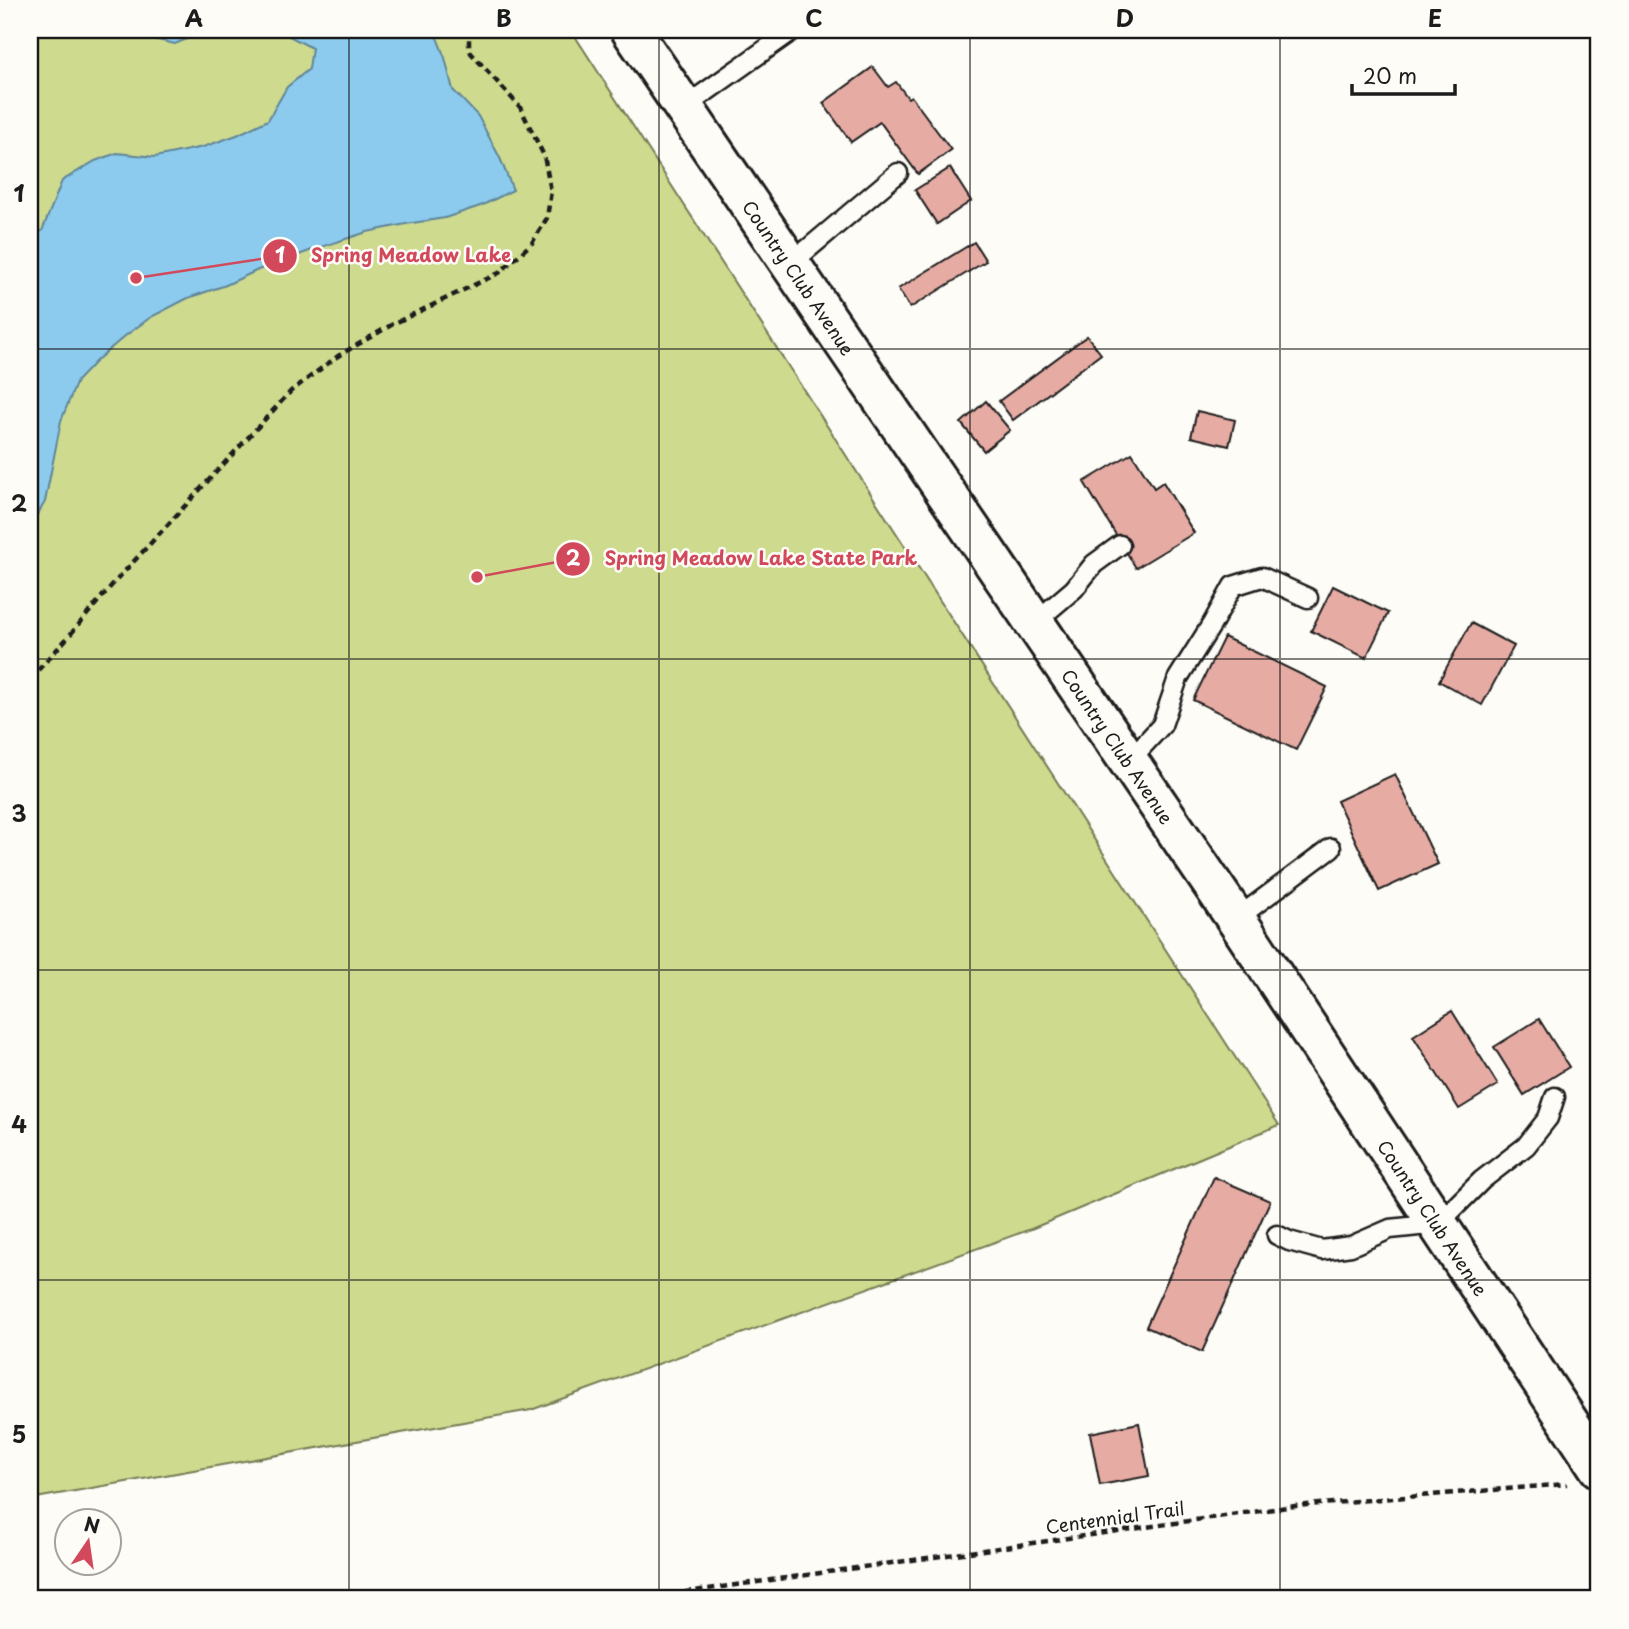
<svg xmlns="http://www.w3.org/2000/svg" width="1629" height="1629" font-family="'Playpen Sans',sans-serif">
	<style>
		.green { fill: #ceda8d; stroke: #757b54; stroke-width: 2 }
		.water { fill: #8ccbed; stroke: #5f8599; stroke-width: 2 }
		.building { fill: #e6aca4; stroke: #1c1c1c; stroke-width: 2 }
		.lines { fill: none; stroke-linecap: round; stroke-linejoin: round }
		.service-casing { stroke: #1c1c1c; stroke-width: 23 }
		.tertiary-casing { stroke: #1c1c1c; stroke-width: 44 }
		.path { stroke: #1c1c1c; stroke-width: 4.5; stroke-dasharray: 7 5; stroke-linecap: butt }
		.service { stroke: #fdfcf7; stroke-width: 18 }
		.tertiary { stroke: #fdfcf7; stroke-width: 38 }
		.grid { fill: none; stroke: #1c1c1c; stroke-width: 2; stroke-opacity: 0.55 }
		.labels { text-anchor: middle; dominant-baseline: central; stroke-width: 5; stroke-linejoin: round; paint-order: stroke }
		.street-label { font-size: 18px; fill: #1c1c1c; stroke: #fdfcf7 }
		.leader { fill: none; stroke: #d1495b; stroke-width: 2.5 }
		.callout-dot { fill: #d1495b; stroke: #fdfcf7; stroke-width: 2.5 }
		.mark-label { font-size: 21px; text-anchor: middle; font-weight: bold; fill: #fff }
		.callout-label { font-size: 19px; text-anchor: middle; font-weight: bold; fill: #d1495b; stroke: #fdfcf7; stroke-width: 5; stroke-linejoin: round; paint-order: stroke }
		.neatline { fill: none; stroke: #1c1c1c; stroke-width: 2.5 }
		.grid-label { font-size: 23px; text-anchor: middle; font-weight: bold; fill: #1c1c1c }
	</style>
	<rect width="100%" height="100%" fill="#fdfcf7"/>
	<filter id="ink" filterUnits="userSpaceOnUse"><feTurbulence type="fractalNoise" baseFrequency=".0143" numOctaves="2"/><feDisplacementMap in="SourceGraphic" scale="14" xChannelSelector="R" yChannelSelector="G"/><feConvolveMatrix kernelMatrix="1 2 1 2 8 2 1 2 1" color-interpolation-filters="sRGB"/></filter>
	<g filter="url(#ink)">
		<path class="green" d="M30,30H571L1279,1125L1031,1229L531,1410L30,1499Z"/>
		<path class="water" d="M98,30H208L175,44L131,34Z
			M274,30H434L445,58L453,90L478,116L500,158L513,190L483,205L445,218L406,224L367,232L315,249L258,270L226,285L188,298L151,317L125,336L97,360L77,381L61,421L45,502L30,527V235L42,231L62,181L95,161L117,153L155,157L203,147L237,135L268,120L287,87L309,69L312,48L280,31Z"/>
		<path class="building" d="M873,67L888,87L896,82L908,98L911,96L951,150L918,174L880,122L851,142L823,103Z
			M950,168L971,201L937,224L915,190Z
			M974,242L986,261L910,308L898,289Z
			M1087,336L1101,354L1013,420L999,401Z
			M986,401L1010,430L984,451L961,423Z
			M1197,411L1235,420L1229,446L1191,437Z
			M1132,453L1154,488L1163,482L1194,533L1136,568L1084,482Z
			M1333,586L1388,613L1366,658L1311,631Z
			M1471,623L1514,646L1482,705L1439,681Z
			M1224,637L1327,687L1296,750L1193,700Z
			M1395,774L1438,864L1379,891L1337,801Z
			M1452,1011L1498,1085L1459,1109L1413,1036Z
			M1539,1019L1569,1067L1524,1095L1494,1047Z
			M1214,1177L1270,1201L1202,1352L1146,1327Z
			M1139,1423L1149,1476L1100,1485L1090,1433Z"/>
		<g class="lines">
			<defs>
				<path id="service" d="M683,108L793,30
					M790,264L898,173
					M1034,623L1074,589L1094,564L1120,545
					M1128,762L1162,725L1178,678L1212,624L1233,586L1262,577L1308,598
					M1236,919L1331,848
					M1277,1235L1289,1241L1322,1250L1351,1246L1390,1229L1438,1224L1482,1180L1526,1146L1548,1118L1555,1097"/>
				<g id="tertiary">
					<path id="s1" d="M631,30L1236,919L1599,1468"/>
				</g>
			</defs>
			<use href="#service" class="service-casing"/>
			<use href="#tertiary" class="tertiary-casing"/>
			<path class="path" d="M30,679L69,636L112,585L291,391L338,356L393,324L499,273L532,243L547,218L551,191L544,156L520,107L471,53L469,47V30
				M637,1599L1295,1506L1567,1484"/>
			<use href="#service" class="service"/>
			<use href="#tertiary" class="tertiary"/>
		</g>
	</g>
	<path class="grid" d="M349,30V1599M659,30V1599M970,30V1599M1280,30V1599M30,349H1599M30,659H1599M30,970H1599M30,1280H1599"/>
	<g class="labels">
		<g class="street-label">
			<text stroke="none"><textPath href="#s1" startOffset="299">Country Club Avenue</textPath></text>
			<text stroke="none"><textPath href="#s1" startOffset="866">Country Club Avenue</textPath></text>
			<text stroke="none"><textPath href="#s1" startOffset="1433">Country Club Avenue</textPath></text>
			<text transform="translate(1115 1517) rotate(-8)">Centennial Trail</text>
		</g>
	</g>
	<path class="leader" d="M136 278L280 256M477 577L573 559"/>
	<g class="callout-dot">
		<circle cx="136" cy="278" r="7"/>
		<circle cx="477" cy="577" r="7"/>
		<circle cx="280" cy="256" r="18"/>
		<circle cx="573" cy="559" r="18"/>
	</g>
	<g class="mark-label">
		<text x="280" y="263">1</text>
		<text x="573" y="566">2</text>
	</g>
	<g class="callout-label">
		<text x="411" y="262">Spring Meadow Lake</text>
		<text x="761" y="565">Spring Meadow Lake State Park</text>
	</g>
	<rect width="1629" height="1629" fill="none" stroke="#fdfcf7" stroke-width="77"/>
	<g transform="translate(88 1542) rotate(13)"><circle r="33" fill="#fdfcf7" stroke="#a3a29f" stroke-width="2"/>
	<path d="M0-5L12 26L0 18L-12 26Z" fill="#d1495b"/>
	<text y="-10" font-size="19" font-weight="bold" text-anchor="middle" fill="#1c1c1c">N</text>
	</g>
	<path d="M1352 84v10h103v-10" fill="none" stroke="#1c1c1c" stroke-width="3.5"/>
	<text x="1363" y="84" font-size="21" fill="#1c1c1c" stroke="#fdfcf7" stroke-width="5" paint-order="stroke">20 m</text>
	<rect x="38" y="38" width="1552" height="1552" class="neatline"/>
	<g class="grid-label">
		<text x="194" y="27">A</text>
		<text x="504" y="27">B</text>
		<text x="814" y="27">C</text>
		<text x="1125" y="27">D</text>
		<text x="1435" y="27">E</text>
		<text x="19" y="202">1</text>
		<text x="19" y="512">2</text>
		<text x="19" y="822">3</text>
		<text x="19" y="1133">4</text>
		<text x="19" y="1443">5</text>
	</g>
</svg>
